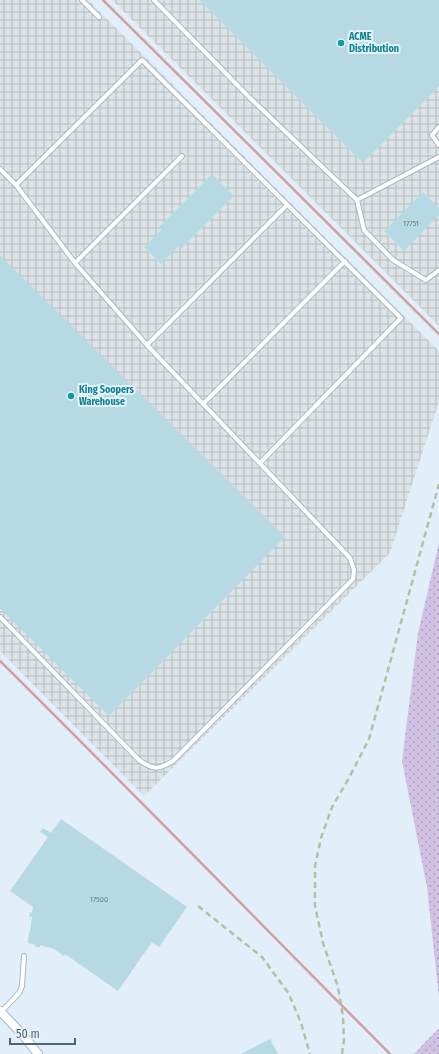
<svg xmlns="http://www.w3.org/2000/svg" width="439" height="1054" font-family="'Fira Sans Condensed',sans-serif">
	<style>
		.industrial { fill: url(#industrial-grid) }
		.park { fill: url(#park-dots) }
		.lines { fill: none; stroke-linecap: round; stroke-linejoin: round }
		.stream { stroke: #d0a1a1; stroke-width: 2.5 }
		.building { fill: #b6d9e3 }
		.service-casing { stroke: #a6bac3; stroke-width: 6 }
		.minor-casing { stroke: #a6bac3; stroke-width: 10 }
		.path { stroke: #a1c4cf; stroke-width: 1.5; stroke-dasharray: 1 3; stroke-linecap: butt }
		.service { stroke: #fff; stroke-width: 4 }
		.minor { stroke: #fff; stroke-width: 8 }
		.rail { stroke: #b5c0a3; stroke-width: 2.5; stroke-dasharray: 6 4; stroke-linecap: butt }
		.culture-dot { fill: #0f9aa8; stroke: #e7f3fc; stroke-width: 1.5 }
		.labels { text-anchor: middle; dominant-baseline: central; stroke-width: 4; stroke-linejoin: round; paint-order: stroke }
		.number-label { font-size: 8px; fill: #66838a }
		.culture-label { font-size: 10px; font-weight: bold; fill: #0d838f; stroke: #e7f3fc; text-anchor: start }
	</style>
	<defs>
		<pattern id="industrial-grid" width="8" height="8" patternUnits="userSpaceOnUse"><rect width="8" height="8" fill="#dce4e8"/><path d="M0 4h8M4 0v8" fill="none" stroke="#b5bdc0"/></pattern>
		<pattern id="park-dots" width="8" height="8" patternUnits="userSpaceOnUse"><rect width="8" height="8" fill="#d1c2e4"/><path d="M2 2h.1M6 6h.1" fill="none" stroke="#aca1bd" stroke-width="1.8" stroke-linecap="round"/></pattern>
	</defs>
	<rect width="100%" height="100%" fill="#e2eef9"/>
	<path class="industrial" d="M0,0H88L439,351V401L390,553L144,796L0,651Z
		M112,0H439V326Z"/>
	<path class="park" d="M439,543V997L427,887L402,761L418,633Z
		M439,1028V1054H414Z"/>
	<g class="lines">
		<path class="stream" d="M103,0L439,334
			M0,661C131,791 260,923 390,1054"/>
	</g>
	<path class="building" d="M199,0H439V86L363,163Z
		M212,174L234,196L182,248L179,246L161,264L144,247L162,229L160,226Z
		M423,192L439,208V215L404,251L384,231Z
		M0,255L285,537L109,716L0,608Z
		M61,819L187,907L159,947L152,942L118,991L65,954L64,956L54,949L40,945V947H35L36,945L28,943L29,932H30L32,917H29L30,912L32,913L33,907L10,891L48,837L40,832L43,828L51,833Z
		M270,1039L278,1054H241Z"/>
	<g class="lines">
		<defs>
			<path id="service" d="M82,0L99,17
				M154,0L249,97L357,200L439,157
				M439,127L432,135L439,145
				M0,169L16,185L75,263L147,345L350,558L354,570L353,579L173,761C158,770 153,770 139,760L0,617
				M16,185L142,60L401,318L260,463
				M357,200L364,230L393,260L426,280L439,270
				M75,263L182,156
				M147,345L287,205
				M203,404L345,261
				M1,1012L19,993L22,986L24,956"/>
			<path id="minor" d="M0,1011L23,1035L38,1054"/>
		</defs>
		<use href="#service" class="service-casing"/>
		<use href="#minor" class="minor-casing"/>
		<path class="path" d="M439,729C437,760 435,792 439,824"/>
		<use href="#service" class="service"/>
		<use href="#minor" class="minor"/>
		<path class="rail" d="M198,906L262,957L289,994L301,1023L310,1054
			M342,1054L344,1040L343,1017L338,987L323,943L315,906V866L321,838L332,807L349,778L369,739L439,484"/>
	</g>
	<g class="culture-dot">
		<circle cx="341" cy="43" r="4"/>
		<circle cx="71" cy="396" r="4"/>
	</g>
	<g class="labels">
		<g class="number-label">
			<text x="411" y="223">17751</text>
			<text x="99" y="899">17500</text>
		</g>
		<g class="culture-label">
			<text x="349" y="37">ACME<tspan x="349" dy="12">Distribution</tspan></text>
			<text x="79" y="390">King Soopers<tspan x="79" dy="12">Warehouse</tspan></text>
		</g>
	</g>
	<path d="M10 1038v6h65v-6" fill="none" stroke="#4c666d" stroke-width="2"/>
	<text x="16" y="1038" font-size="12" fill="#4c666d" stroke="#e7f3fc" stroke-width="3" paint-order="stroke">50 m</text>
</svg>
